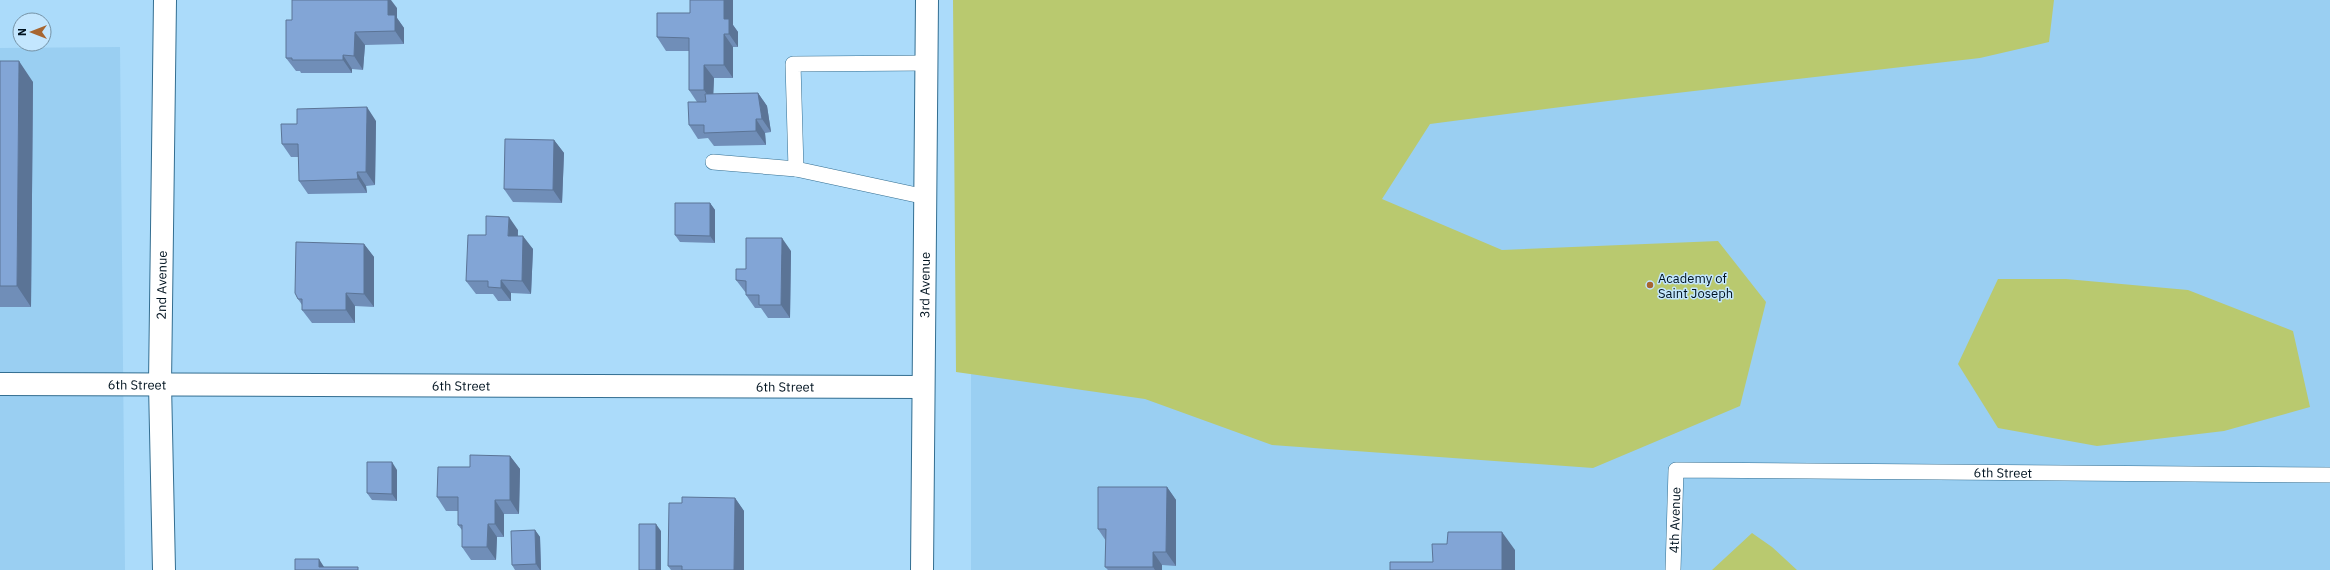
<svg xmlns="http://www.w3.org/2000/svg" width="2330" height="570" font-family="'IBM Plex Sans',sans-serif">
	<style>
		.built { fill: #9acff2 }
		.green { fill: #b9c96f }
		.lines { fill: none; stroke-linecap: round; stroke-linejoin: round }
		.service-casing { stroke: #336e91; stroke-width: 16 }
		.minor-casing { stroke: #336e91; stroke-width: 24 }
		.tertiary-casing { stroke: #336e91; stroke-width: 24 }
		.service { stroke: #fff; stroke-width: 15 }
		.minor { stroke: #fff; stroke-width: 22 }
		.tertiary { stroke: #fff; stroke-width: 22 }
		.wall { fill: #708eb8 }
		.shaded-wall { fill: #5b7496 }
		.building { fill: #82a5d6; stroke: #5b7496 }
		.poi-dot { fill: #a76530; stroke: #c3e6fe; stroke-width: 1.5 }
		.labels { text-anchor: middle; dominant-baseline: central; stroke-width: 3; stroke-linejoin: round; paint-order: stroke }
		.poi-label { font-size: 13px; fill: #001320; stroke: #c3e6fe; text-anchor: start }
		.street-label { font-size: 13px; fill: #001320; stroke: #c3e6fe }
	</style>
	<rect width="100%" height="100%" fill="#abdbfa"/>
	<path class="built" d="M971,0H2330V570H971Z
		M120,47L125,570H0V48Z"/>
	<path class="green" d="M953,0H2054L2049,42L1980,58L1608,101L1430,124L1382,199L1502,250L1718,241L1766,302L1740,406L1593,468L1272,445L1145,399L956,372Z
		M1998,279H2066L2188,290L2293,331L2310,407L2224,431L2097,446L1998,428L1958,364Z
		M1752,533L1772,547L1797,570H1712Z"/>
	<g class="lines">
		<defs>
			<g id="service">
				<path d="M713,162L796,169"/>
				<path d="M926,197L796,169L793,64L927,63"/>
				<path id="s1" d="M1673,570L1676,470L2330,475"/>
			</g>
			<g id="minor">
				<path id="s2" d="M0,384L923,387"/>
				<path id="s3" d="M922,570L927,0"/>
			</g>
			<g id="tertiary">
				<path id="s4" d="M164,570L160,384L165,0"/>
			</g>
		</defs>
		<use href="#service" class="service-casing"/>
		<use href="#minor" class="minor-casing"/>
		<use href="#tertiary" class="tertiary-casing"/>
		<use href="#service" class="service"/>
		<use href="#minor" class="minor"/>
		<use href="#tertiary" class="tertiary"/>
	</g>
	<path class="wall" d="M733,0V25L738,32V47H733V78H714L713,94L758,93L767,106L771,132L765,133L766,145L714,146L708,138L698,139L689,125L697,102L689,90V51H666L657,37L690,13Z
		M397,8V18L404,28V44L365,45L363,70L352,69V73H301L300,71H296L286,58Z
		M0,61L33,82L31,307H0Z
		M376,121L375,185L366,186L367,193L308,194L299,181V157H291L282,144Z
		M554,140L564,153L562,203L513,202L504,189Z
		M710,203L715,210V243L680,242L675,235Z
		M518,230V236L533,249L531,294L511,293V301H498L493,294H476L466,281Z
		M364,244L374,257V307L355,306V323H312L302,310V305L298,299Z
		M791,251L790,318H768L761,308H755L746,295V293L736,280L746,269Z
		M510,456L520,469L519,514H504V537H497L496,560H471L462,547V530L458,525V511H446L437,497L470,467Z
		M397,470V501L372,500L367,493Z
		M1167,487L1176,500V566L1162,565V570H1108L1105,567L1106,541L1098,529Z
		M735,498L744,511V570H671L668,566L682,503Z
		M535,530L540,537L541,570H515L512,565Z"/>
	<path class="shaded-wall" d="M388,0H391L397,8V18L404,28V44L395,31L388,15Z
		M724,0H733V25L738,32V47L729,34L724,19Z
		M355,32L365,45L363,70L354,56Z
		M724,34L733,47V78L724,65Z
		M343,55L352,69V73L343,60Z
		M19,61L33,82L31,307L17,286Z
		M704,65L714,78L713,103L704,90Z
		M758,93L767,106L771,132L762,119Z
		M367,107L376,121L375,185L366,172Z
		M756,119L765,133L766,145L756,131Z
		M554,140L564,153L562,203L553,190Z
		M357,172L366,186L367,193L358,179Z
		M710,203L715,210V243L710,236Z
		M509,217L518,230L517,249L508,236Z
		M523,236L533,249L531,294L522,281Z
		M782,238L791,251L790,318L781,305Z
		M364,244L374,257V307L364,294Z
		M501,280L511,293V301L501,288Z
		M346,293L355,306V323L346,310Z
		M510,456L520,469L519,514L510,500Z
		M392,462L397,470V501L392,494Z
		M1167,487L1176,500V566L1166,552Z
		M735,498L744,511V570H734Z
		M495,500L504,514V537L495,524Z
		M488,524L497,537L496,560L487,547Z
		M656,524L661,531V570H656Z
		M535,530L540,537L541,570H540L536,564Z
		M1502,532L1515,550V570H1502Z
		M1153,552L1162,565V570H1155L1153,567Z
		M319,559L326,570L319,567Z"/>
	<path class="building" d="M292,0H388V15H395V31L355,32L354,56L343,55V60H292V58H286V20H292Z
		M690,0H724V19H729V34H724V65H704V90H689V38L657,37V13H690Z
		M0,61H19L17,286H0Z
		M758,93L762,119H756V131L704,133V125H689L688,102H706L705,94Z
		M367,107L366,172H357L358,179L299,181L298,144H282L281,124H297V109Z
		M505,139L554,140L553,190L504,189Z
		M675,203H710V236L675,235Z
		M486,216L509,217L508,236H523L522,281L501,280V288L488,287V281H466L468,235H486Z
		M746,238H782L781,305H759V295H746V281L736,280V269H746Z
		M296,242L364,244V294L346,293V310H302V299H298L295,293Z
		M470,455L510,456V500H495V524H488L487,547H462V525H458V497H437L438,467H470Z
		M367,462H392V494L367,493Z
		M1098,487H1167L1166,552H1153V567H1105L1106,529H1098Z
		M682,497L735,498L734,570H682V566H668L669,503H682Z
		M639,524H656V570H639Z
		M535,530L536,564L512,565L511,531Z
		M1448,532H1502V570H1390V562H1433L1432,544H1447Z
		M295,559H319V567H358V570H295Z"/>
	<circle class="poi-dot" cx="1650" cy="285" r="4"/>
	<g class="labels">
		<g class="poi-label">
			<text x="1658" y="278">Academy of<tspan x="1658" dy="15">Saint Joseph</tspan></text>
		</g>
		<g class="street-label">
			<text stroke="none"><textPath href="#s4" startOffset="285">2nd Avenue</textPath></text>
			<text stroke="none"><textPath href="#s3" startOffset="285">3rd Avenue</textPath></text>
			<text stroke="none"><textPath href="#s2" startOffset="137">6th Street</textPath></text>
			<text stroke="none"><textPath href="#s2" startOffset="461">6th Street</textPath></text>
			<text stroke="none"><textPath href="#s2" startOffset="785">6th Street</textPath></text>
			<text stroke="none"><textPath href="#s1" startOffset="427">6th Street</textPath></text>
			<text stroke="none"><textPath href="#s1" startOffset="50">4th Avenue</textPath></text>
		</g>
	</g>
	<g transform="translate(32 32) rotate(270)"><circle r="19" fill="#c3e6fe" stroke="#7592a5"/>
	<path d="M0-3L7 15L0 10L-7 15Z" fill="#a76530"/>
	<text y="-6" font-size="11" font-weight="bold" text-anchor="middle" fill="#001320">N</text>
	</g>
</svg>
